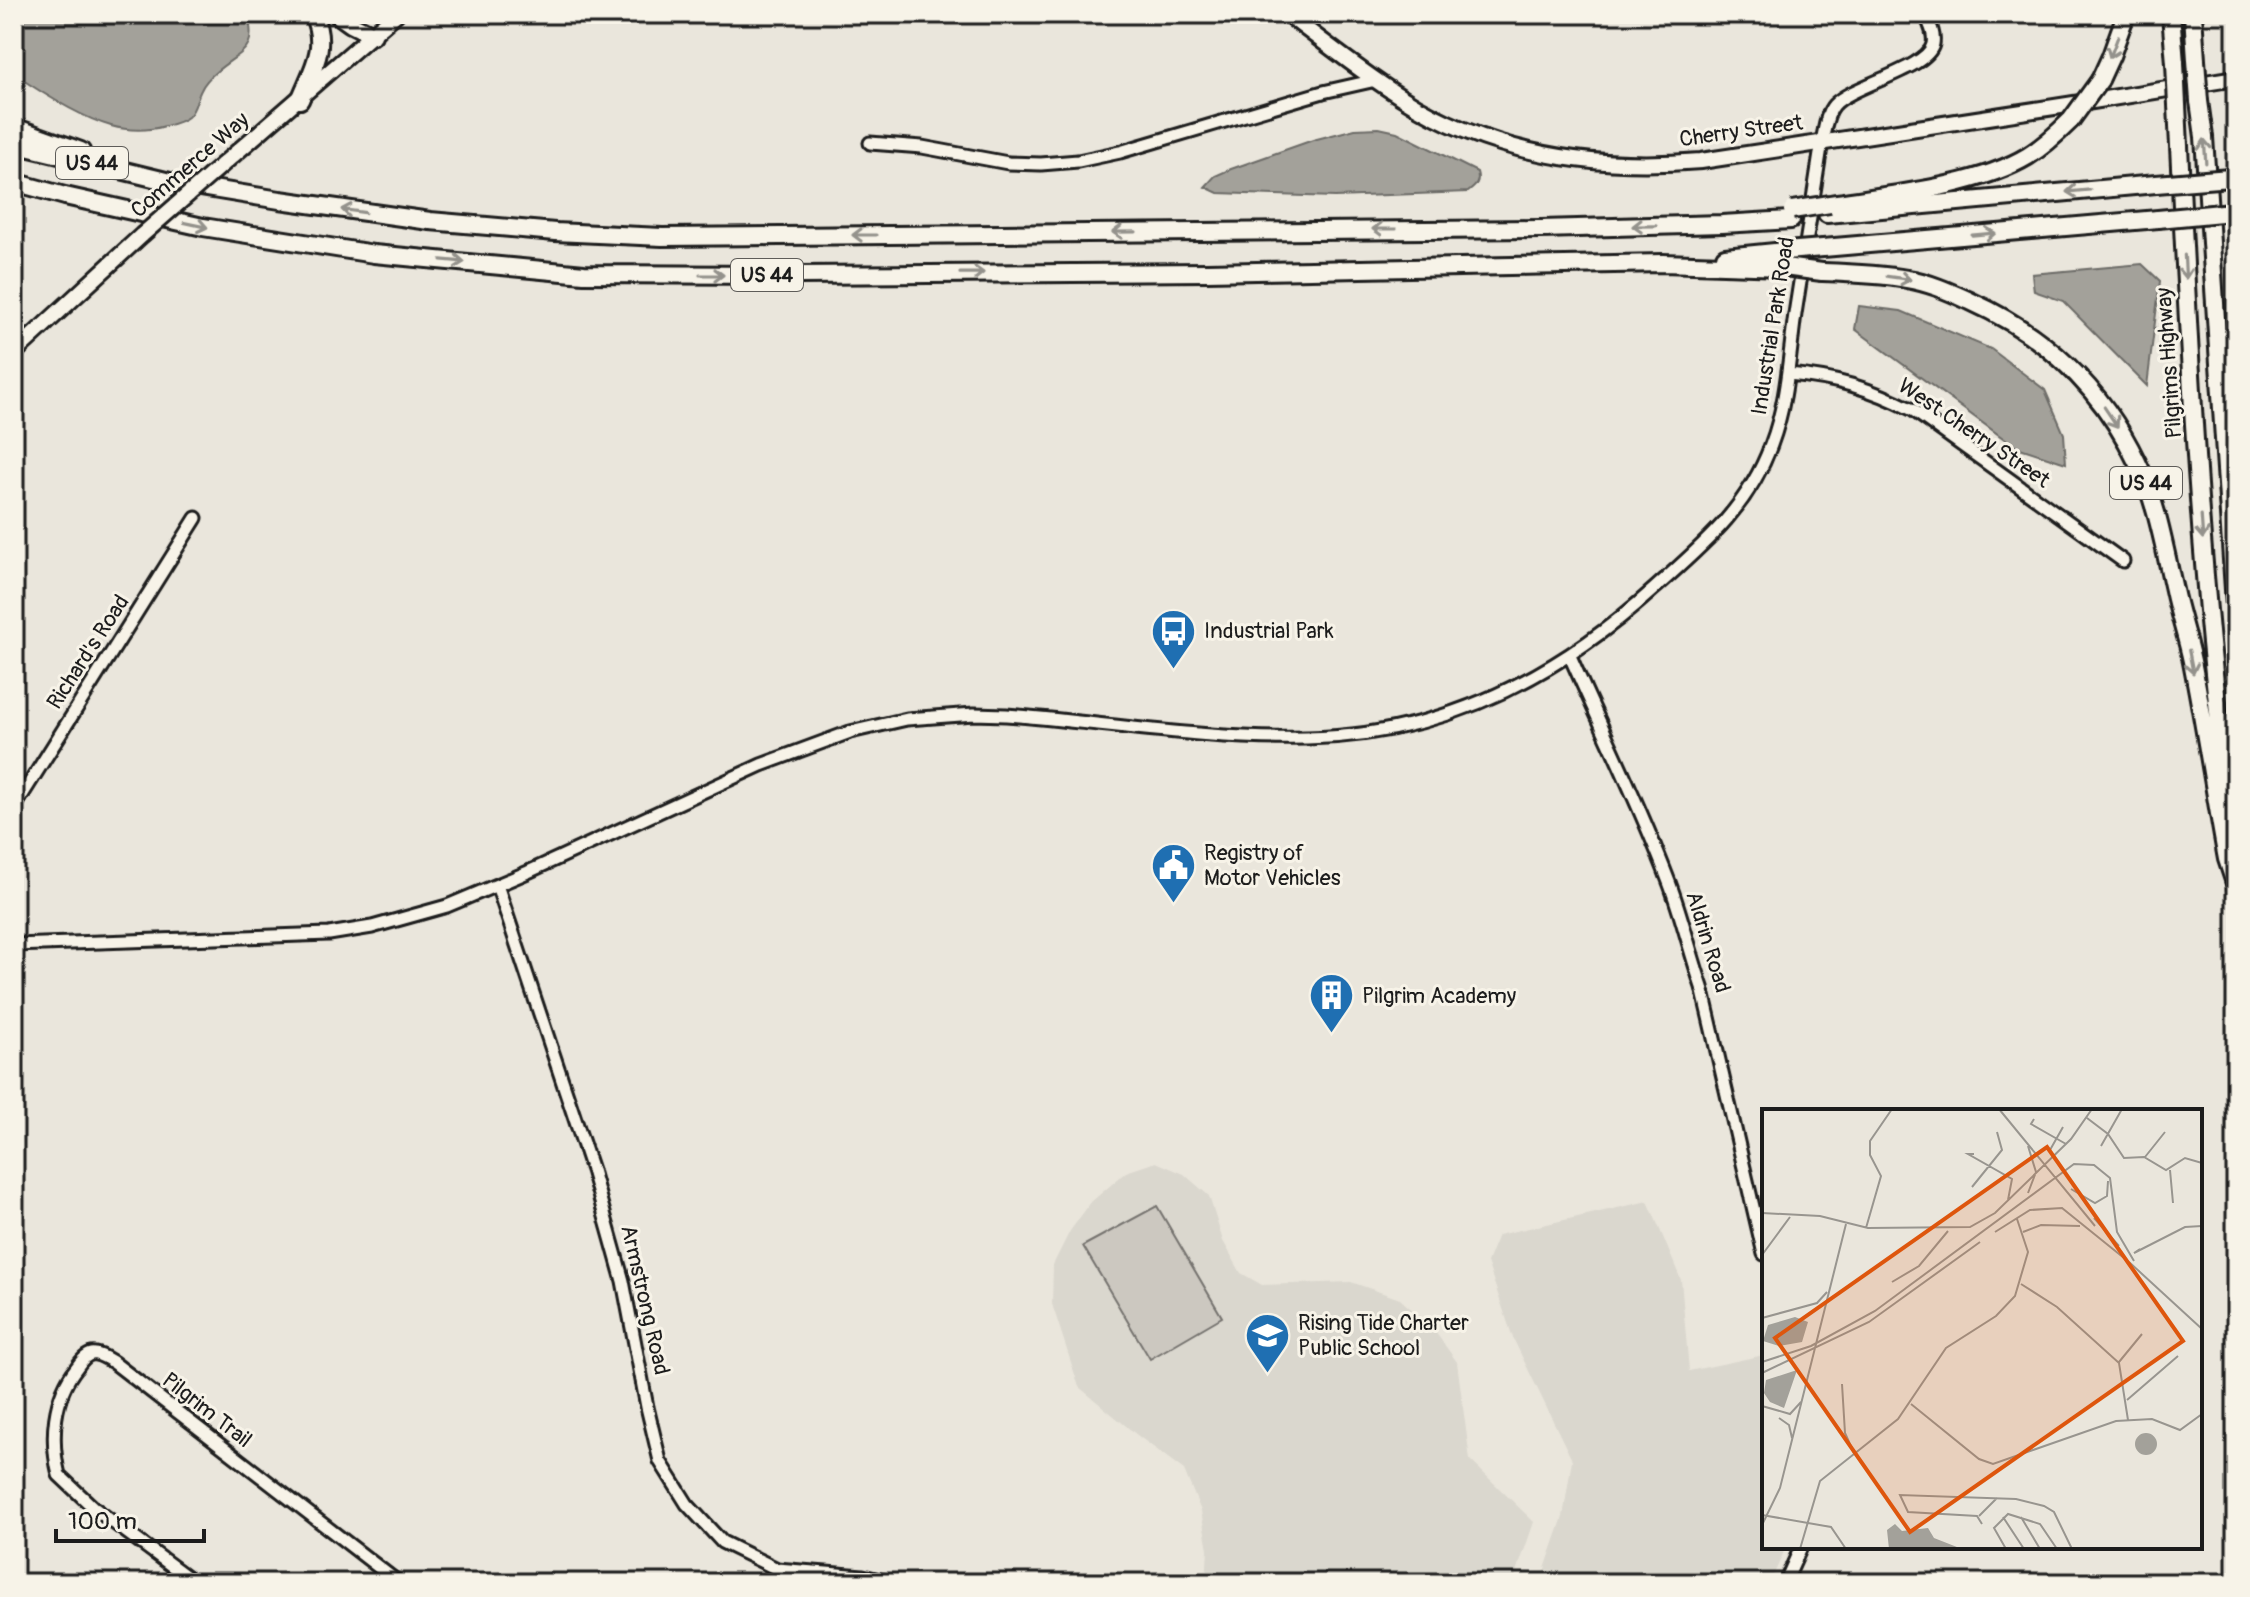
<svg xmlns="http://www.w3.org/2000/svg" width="2250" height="1597" font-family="Pangolin,sans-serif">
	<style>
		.built { fill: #dad7ce }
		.green { fill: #ccc8c0; stroke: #74726e; stroke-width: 2 }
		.water { fill: #a3a19a; stroke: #6d6c68; stroke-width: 2 }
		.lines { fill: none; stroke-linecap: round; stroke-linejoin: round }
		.minor-casing { stroke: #1c1c1c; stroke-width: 17 }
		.major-casing { stroke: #1c1c1c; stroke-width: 20 }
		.highway-casing { stroke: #1c1c1c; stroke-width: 22 }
		.minor { stroke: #f7f3e8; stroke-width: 11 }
		.major { stroke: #f7f3e8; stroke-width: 14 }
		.highway { stroke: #f7f3e8; stroke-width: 16 }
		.major-bridge-casing { stroke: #1c1c1c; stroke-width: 20; stroke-linecap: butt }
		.highway-bridge-casing { stroke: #1c1c1c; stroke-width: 22; stroke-linecap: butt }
		.major-bridge { stroke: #f7f3e8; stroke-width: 14 }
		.highway-bridge { stroke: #f7f3e8; stroke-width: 16 }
		.oneway { stroke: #94928c }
		.labels { text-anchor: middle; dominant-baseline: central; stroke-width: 6; stroke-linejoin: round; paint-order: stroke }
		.shield { fill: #f7f3e8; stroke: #5e5c59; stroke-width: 2 }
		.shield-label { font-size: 20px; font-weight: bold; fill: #1c1c1c }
		.street-label { font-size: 22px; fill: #1c1c1c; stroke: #f7f3e8 }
		.poi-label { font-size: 22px; fill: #1c1c1c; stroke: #f7f3e8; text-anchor: start }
		.inset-road { fill: none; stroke: #98958f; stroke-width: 2 }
		.view { fill: #de560d; fill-opacity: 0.15; stroke: #de560d; stroke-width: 4 }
		.inset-edge { fill: none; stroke: #1c1c1c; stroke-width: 4 }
	</style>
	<rect width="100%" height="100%" fill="#eae6dc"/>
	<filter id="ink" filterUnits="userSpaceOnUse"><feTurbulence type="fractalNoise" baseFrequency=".0125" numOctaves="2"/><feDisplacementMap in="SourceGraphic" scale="16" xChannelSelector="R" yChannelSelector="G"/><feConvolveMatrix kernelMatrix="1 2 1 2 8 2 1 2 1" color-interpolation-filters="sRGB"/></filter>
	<g filter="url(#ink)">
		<path class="built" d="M1156,1162L1184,1174L1209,1196L1223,1241L1241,1273L1262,1285L1351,1282L1400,1299L1433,1329L1457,1362L1470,1460L1534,1522L1513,1583H1206L1208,1549L1201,1511L1184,1470L1137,1435L1079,1387L1052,1304L1053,1265L1070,1231L1091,1202L1126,1172Z
			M1648,1201L1681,1280L1689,1371L1764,1355V1547H1786L1770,1583H1540L1563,1517L1572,1460L1513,1338L1487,1262L1498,1235Z"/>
		<path class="green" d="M1157,1206L1222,1317L1150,1359L1083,1246Z"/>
		<path class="water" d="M14,14H247C259,51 240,51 217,71C211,76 204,83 201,90C196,99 196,110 188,117C182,122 173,124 165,126C149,131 128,131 111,126C82,118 39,91 14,74Z
			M1379,128L1397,132L1477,172C1480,182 1476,186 1468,192L1335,197L1218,193L1205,187L1215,176L1231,169L1313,140L1355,129Z
			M2142,264L2160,281L2147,386L2063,301L2034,291L2032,274Z
			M1859,306L1901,311L1991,349L2045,390L2064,434L2066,463L2014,446L1855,329Z"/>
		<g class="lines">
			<defs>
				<path id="minor" d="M870,143L922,147L1008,163L1041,164L1078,161L1120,152L1323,92L1376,80
					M1788,374C1835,378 1870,388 1913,410L2123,561
					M1570,656C1603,731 1640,805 1669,882C1682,916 1690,952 1702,987L1764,1254
					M14,808L196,518
					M497,885L592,1170L623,1281L647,1407L660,1461L687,1504L722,1542L777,1569L863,1576L892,1583
					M14,945L329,934L372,927L447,906L528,872L761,765L850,732L907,719L974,714L1006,715C1105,723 1208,740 1307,738C1442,736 1557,677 1655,588C1703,545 1748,508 1771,445C1787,403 1789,358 1795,314C1804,256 1813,199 1822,141C1825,129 1826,114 1834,105C1852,85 1928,69 1933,44C1935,33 1929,23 1925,14
					M195,1583L94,1508L59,1475C50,1439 53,1397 77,1367C81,1361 88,1352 96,1354C102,1355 108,1359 113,1362L399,1583
					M1785,1583L1801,1547"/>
				<path id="major" d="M1287,14C1325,43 1361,72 1401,97C1491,155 1596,170 1701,161L2074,104L2236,78
					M222,165L396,14
					M14,353L142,235"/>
				<path id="highway" d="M337,14L351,24L373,35
					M2171,14L2175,63
					M2193,14L2196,60
					M2100,80L2111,56L2126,14
					M300,100C313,68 328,48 313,14
					M2199,101L2204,137L2236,620
					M2177,105C2189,351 2200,598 2234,841
					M14,127L81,151
					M14,144L170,182L280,200L430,221L555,232L662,237L1541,229L1722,224L1791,220
					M14,182L65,196L203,227L374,254L584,274L799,275L1207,272L1663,263L1784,267
					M1830,204C1889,195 1977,187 2028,156C2044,146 2058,133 2071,120
					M1827,214L2156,184
					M1823,248L2158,219
					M1725,257L1785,251
					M1822,272C1850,273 1879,274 1907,279C1928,282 1950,292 1970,301C2044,334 2102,388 2137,462C2157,502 2164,547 2174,590C2179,614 2187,637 2192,661C2205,727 2215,793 2227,859L2236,886
					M2223,344L2230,365L2236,409"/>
			</defs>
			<use href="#minor" class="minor-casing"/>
			<use href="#major" class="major-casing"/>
			<use href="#highway" class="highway-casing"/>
			<use href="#minor" class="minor"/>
			<use href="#major" class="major"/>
			<use href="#highway" class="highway"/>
			<defs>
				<path id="major-bridge" d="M142,235L222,165"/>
				<path id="highway-bridge" d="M2196,60L2199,101
					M2175,63L2177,105
					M2071,120L2100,80
					M2156,184L2230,178
					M1792,210L1830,204
					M2158,219L2232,212
					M1785,251L1823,248
					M1784,267L1822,272"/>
			</defs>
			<use href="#major-bridge" class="major-bridge-casing"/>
			<use href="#highway-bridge" class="highway-bridge-casing"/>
			<use href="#major-bridge" class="major-bridge"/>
			<use href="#highway-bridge" class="highway-bridge"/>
		</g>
		<defs><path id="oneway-shaft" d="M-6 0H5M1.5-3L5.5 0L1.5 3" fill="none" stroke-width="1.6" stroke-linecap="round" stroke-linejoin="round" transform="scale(2)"/></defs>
		<g class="oneway">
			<use href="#oneway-shaft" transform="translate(2114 47) rotate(111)"/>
			<use href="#oneway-shaft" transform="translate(2205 151) rotate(-94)"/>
			<use href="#oneway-shaft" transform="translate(2078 191) rotate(175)"/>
			<use href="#oneway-shaft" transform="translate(353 211) rotate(-172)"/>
			<use href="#oneway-shaft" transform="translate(196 225) rotate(12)"/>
			<use href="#oneway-shaft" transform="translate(1644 226) rotate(179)"/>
			<use href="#oneway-shaft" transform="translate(1384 229) rotate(180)"/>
			<use href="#oneway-shaft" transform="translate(1124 232) rotate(179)"/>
			<use href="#oneway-shaft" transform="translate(1984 234) rotate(-5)"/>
			<use href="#oneway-shaft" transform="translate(864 235) rotate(180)"/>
			<use href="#oneway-shaft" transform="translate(453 261) rotate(5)"/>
			<use href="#oneway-shaft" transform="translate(2185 267) rotate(87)"/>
			<use href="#oneway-shaft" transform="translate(972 273) rotate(-1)"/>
			<use href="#oneway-shaft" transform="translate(712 275)"/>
			<use href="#oneway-shaft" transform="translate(1899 278) rotate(8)"/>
			<use href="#oneway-shaft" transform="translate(2111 417) rotate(56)"/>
			<use href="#oneway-shaft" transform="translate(2202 527) rotate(86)"/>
			<use href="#oneway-shaft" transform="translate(2191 662) rotate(79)"/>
		</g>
	</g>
	<defs>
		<symbol id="bus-pin" viewBox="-11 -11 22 30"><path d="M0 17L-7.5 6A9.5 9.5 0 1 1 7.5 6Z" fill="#1f6fb2" stroke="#f7f3e8"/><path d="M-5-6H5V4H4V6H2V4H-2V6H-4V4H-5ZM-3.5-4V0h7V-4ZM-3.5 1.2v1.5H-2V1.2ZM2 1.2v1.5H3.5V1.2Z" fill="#fff"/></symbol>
		<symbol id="civic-pin" viewBox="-11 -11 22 30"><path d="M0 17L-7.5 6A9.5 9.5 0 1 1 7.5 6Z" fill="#1f6fb2" stroke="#f7f3e8"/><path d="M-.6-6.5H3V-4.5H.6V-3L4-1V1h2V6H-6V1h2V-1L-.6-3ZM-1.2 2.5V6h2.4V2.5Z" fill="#fff"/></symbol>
		<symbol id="building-pin" viewBox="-11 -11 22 30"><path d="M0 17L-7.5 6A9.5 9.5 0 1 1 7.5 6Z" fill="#1f6fb2" stroke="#f7f3e8"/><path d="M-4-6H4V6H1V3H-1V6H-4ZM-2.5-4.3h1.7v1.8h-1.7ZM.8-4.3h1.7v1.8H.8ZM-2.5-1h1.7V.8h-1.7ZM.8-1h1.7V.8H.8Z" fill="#fff"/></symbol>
		<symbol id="school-pin" viewBox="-11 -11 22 30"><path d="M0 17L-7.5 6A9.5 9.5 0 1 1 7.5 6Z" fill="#1f6fb2" stroke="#f7f3e8"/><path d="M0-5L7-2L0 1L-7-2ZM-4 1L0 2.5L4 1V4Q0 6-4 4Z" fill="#fff"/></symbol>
	</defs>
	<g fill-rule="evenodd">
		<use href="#bus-pin" x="1148" y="606" width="51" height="69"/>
		<use href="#civic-pin" x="1148" y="840" width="51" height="69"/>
		<use href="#building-pin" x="1306" y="970" width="51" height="69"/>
		<use href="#school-pin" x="1242" y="1310" width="51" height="69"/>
	</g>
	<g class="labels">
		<g class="shield">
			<rect x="56" y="147" width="72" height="32" rx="6"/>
			<rect x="731" y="259" width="72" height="32" rx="6"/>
			<rect x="2110" y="467" width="72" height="32" rx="6"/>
		</g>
		<g class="shield-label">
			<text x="92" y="163">US 44</text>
			<text x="767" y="275">US 44</text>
			<text x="2146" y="483">US 44</text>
		</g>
		<g class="street-label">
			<text transform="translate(1741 131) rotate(-8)">Cherry Street</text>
			<text transform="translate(190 165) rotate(-41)">Commerce Way</text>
			<text transform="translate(1773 326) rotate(-81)">Industrial Park Road</text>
			<text transform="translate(2169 363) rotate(-94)">Pilgrims Highway</text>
			<text transform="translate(1974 433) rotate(34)">West Cherry Street</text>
			<text transform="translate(88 652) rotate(-57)">Richard's Road</text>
			<text transform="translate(1708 942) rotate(73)">Aldrin Road</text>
			<text transform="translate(645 1300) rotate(77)">Armstrong Road</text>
			<text transform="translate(207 1410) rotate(38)">Pilgrim Trail</text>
		</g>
		<g class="poi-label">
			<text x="1204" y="631">Industrial Park</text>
			<text x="1204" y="853">Registry of<tspan x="1204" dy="25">Motor Vehicles</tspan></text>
			<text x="1362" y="996">Pilgrim Academy</text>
			<text x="1298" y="1323">Rising Tide Charter<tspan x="1298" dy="25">Public School</tspan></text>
		</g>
	</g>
	<g transform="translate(1762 1109)">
		<rect width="440" height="440" fill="#eae6dc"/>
		<path d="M33,208L46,213L40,233L17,237L1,232L6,216ZM35,261L22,299L8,293L2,284L4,271ZM373 335a11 11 0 1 1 22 0a11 11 0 1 1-22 0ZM133,415L140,422L166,419L172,429L200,440H127L125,421Z" fill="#a3a19a"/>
		<path class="inset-road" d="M237,0L333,117M325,9L346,25L362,49L382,48L404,61L423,49L440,54M272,10L269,15L304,35M266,37L274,63L266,84M339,37L360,0M288,41L301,18M212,45H206L250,70L246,91M383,48L403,23M408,61L411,94M210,78L240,41L235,23M309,80L333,94L345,87L346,72M0,104L58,107L106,119L208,118L233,104L309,30L330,0M332,109L357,137M104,119L119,67L108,46V32L130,0M233,123L268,101L300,99L362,149M261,123L279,116L318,117M378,140L372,144L423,118L440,117M0,146L28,108M367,153L440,220M130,173L157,157L186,122M259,175L295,198L357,254L366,311M0,209L55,194L65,183M0,253L49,237L113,202L312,55L332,56L348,69L355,123L372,152M357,253L380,225M0,264L107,213L218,133M80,275L83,324L92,344M365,291L416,247M149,295L217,350L231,355L354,312L390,310L418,321L440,305M0,297L28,305L39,293M17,309L27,316L30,329M0,406L69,418L84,440M217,407L235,389M241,408L262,440M259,408L278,440M220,415L215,407L146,403L138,386L254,390L282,397L292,403L310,440M0,416L18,379L84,115M38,440L58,372L136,310L184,239L234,207L253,187L266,143L255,110M244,440L232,419L246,405L278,415L295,440"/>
		<path class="view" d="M285,38L421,232L148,423L13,229Z"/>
		<rect width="440" height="440" class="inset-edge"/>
	</g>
	<rect width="2250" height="1597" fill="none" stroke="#f7f3e8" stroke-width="48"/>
	<rect x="24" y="24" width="2202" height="1549" fill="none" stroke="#1c1c1c" stroke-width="3" filter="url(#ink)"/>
	<path d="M56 1529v12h148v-12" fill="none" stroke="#1c1c1c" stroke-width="4"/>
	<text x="68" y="1529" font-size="24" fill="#1c1c1c" stroke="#f7f3e8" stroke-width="6" paint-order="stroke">100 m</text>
</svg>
